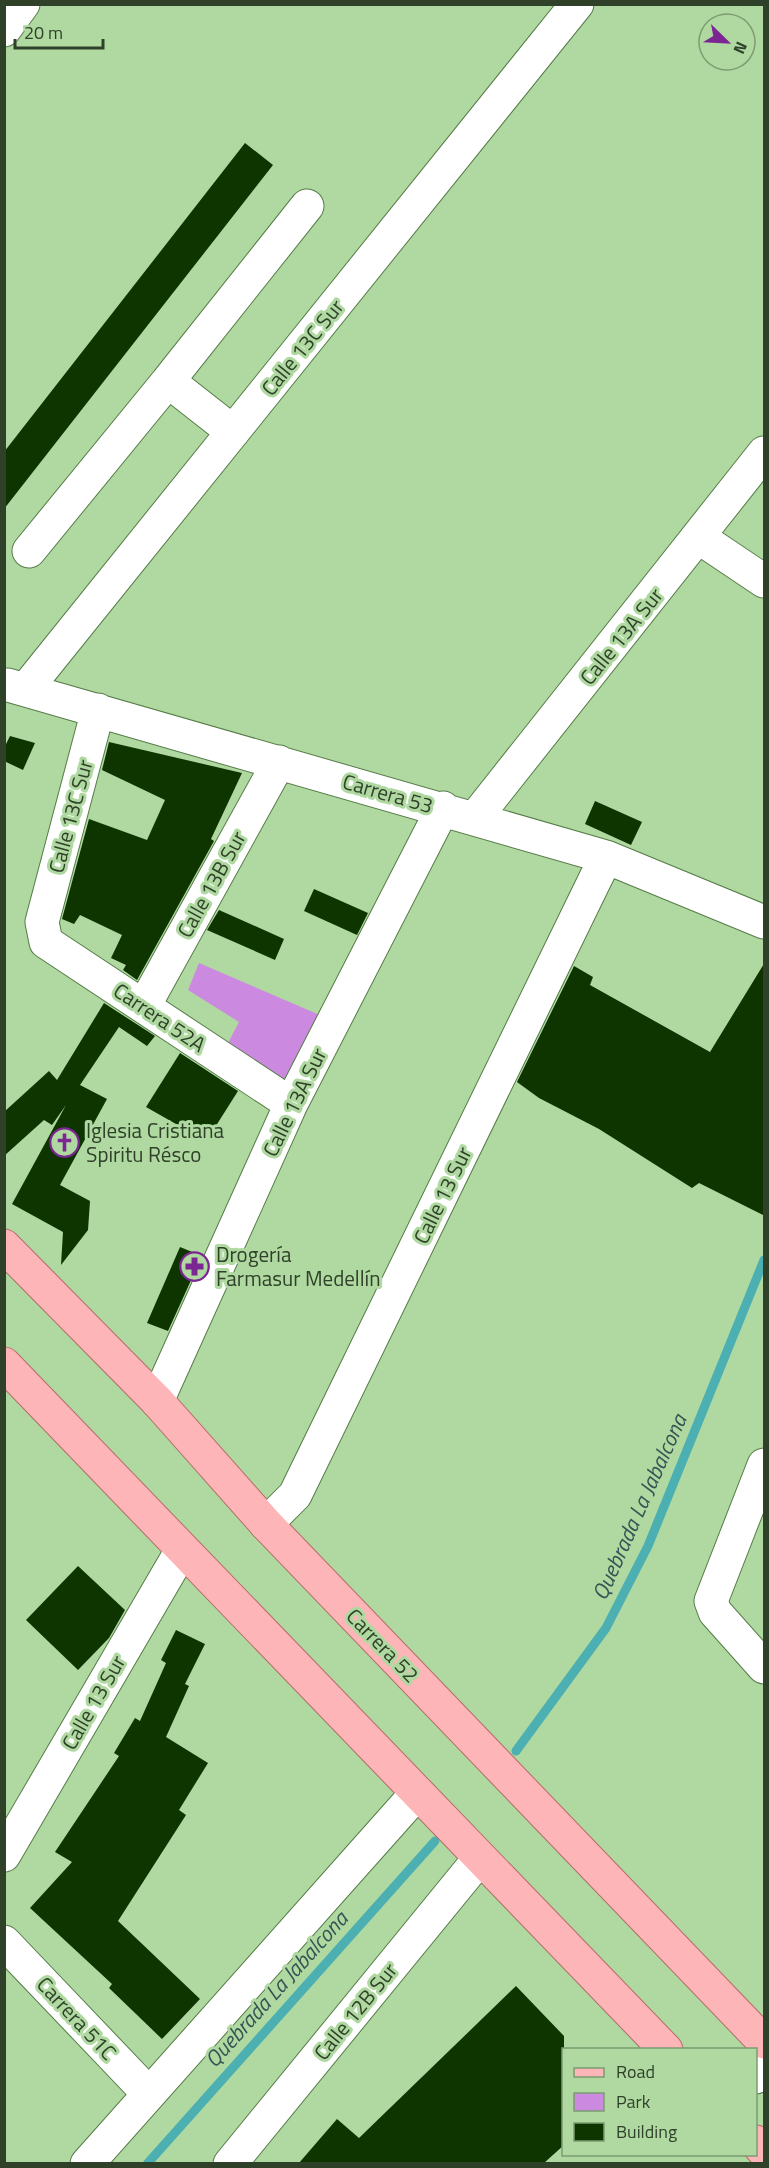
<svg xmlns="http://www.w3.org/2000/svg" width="769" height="2168" font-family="'Titillium Web',sans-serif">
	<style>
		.green { fill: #cb8ae0 }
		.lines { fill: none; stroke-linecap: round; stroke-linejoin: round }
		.stream { stroke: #4cafb2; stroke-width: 9 }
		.building { fill: #0e3400 }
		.minor-casing { stroke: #567c48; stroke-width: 35 }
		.major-casing { stroke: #b46c68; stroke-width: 35 }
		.minor { stroke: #fff; stroke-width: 33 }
		.major { stroke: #fdb5b8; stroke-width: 33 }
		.labels { text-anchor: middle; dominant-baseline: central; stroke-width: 6; stroke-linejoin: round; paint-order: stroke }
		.street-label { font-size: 21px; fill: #30412a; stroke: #afd9a0 }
		.poi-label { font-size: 21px; fill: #30412a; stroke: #afd9a0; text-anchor: start }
		.water-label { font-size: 22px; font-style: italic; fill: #365555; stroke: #afd9a0 }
	</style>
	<rect width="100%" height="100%" fill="#afd9a0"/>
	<path class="green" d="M199,963L329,1019L295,1091L228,1043L239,1022L188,990Z"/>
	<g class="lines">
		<path class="stream" d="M516,1751L606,1628L648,1546L764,1260
			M147,2164L435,1841"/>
	</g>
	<path class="building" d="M245,143L273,165L4,509V452Z
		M10,736L35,743L23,770L4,761V748Z
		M109,742L242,773L211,839L214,841L137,980L123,970L126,965L111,958L122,935L80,915L74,924L62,919L89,819L147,840L165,800L102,770Z
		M595,801L642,822L631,845L585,824Z
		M314,889L368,913L357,935L304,911Z
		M219,910L284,939L275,960L207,930Z
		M765,962V1216L699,1183L692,1188L599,1129L539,1098L517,1082L574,966L593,977L590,985L710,1052Z
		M104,1003L155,1036L147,1046L119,1027L80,1085L107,1099L60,1185L90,1201L88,1230L61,1265L63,1232L12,1204L66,1105L52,1125L44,1120L4,1156V1112L49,1071L57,1080Z
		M180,1053L238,1091L207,1140L181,1131L183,1128L146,1107Z
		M180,1247L202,1256L168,1331L147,1323Z
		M78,1566L125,1610L109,1638L78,1670L26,1620Z
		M176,1630L205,1644L185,1684L189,1686L166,1737L208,1763L179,1810L186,1815L118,1921L200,1999L162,2039L109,1988L112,1984L30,1908L72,1862L55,1852L119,1756L114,1753L135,1718L140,1721L166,1663L161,1660Z
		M516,1986L564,2036V2145L544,2163H299L337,2119L359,2138Z"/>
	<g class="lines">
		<defs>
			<path id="minor" d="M4,30L23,4
				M233,432L168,381L307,206
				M700,538L764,581
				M29,551L168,381
				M8,685L606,857L764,922
				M26,689L577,4
				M98,710L42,922L46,942L291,1104
				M475,818L764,453
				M144,1006L279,762
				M157,1401L291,1104L443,808
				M764,1465L711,1601L715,1612L764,1667
				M266,1524L295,1495L606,857
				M4,1855L182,1550
				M4,1942L149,2094
				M756,2077L764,2068
				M87,2164L417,1793
				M230,2164L480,1858"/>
			<path id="major" d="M4,1246L157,1401L266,1524L764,2042
				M4,1364L666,2050
				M756,2142L764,2151"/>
		</defs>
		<use href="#minor" class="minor-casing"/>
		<use href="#major" class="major-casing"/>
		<use href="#minor" class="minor"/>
		<use href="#major" class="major"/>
	</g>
	<defs>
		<symbol id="church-ring" viewBox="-11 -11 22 22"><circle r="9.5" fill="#afd9a0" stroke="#7c2694" stroke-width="1.5"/><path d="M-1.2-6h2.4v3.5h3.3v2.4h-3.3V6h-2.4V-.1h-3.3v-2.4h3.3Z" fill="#7c2694"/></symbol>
		<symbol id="pharmacy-ring" viewBox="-11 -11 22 22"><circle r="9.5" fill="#afd9a0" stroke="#7c2694" stroke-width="1.5"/><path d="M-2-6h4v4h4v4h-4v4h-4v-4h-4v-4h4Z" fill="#7c2694"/></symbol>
	</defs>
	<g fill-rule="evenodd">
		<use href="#church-ring" x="48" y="1126" width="33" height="33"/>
		<use href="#pharmacy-ring" x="178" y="1250" width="33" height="33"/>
	</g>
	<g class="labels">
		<g class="street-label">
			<text transform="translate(302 347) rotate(-51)">Calle 13C Sur</text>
			<text transform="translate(621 636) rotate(-51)">Calle 13A Sur</text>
			<text transform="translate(388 793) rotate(16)">Carrera 53</text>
			<text transform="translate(70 816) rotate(-75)">Calle 13C Sur</text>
			<text transform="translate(211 884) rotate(-61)">Calle 13B Sur</text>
			<text transform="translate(160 1017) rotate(34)">Carrera 52A</text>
			<text transform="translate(294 1102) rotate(-64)">Calle 13A Sur</text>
			<text transform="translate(442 1195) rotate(-64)">Calle 13 Sur</text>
			<text transform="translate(383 1645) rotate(46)">Carrera 52</text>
			<text transform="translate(93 1702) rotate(-60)">Calle 13 Sur</text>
			<text transform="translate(355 2011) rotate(-51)">Calle 12B Sur</text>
			<text transform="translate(77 2018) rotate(47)">Carrera 51C</text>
		</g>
		<g class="poi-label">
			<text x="86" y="1130">Iglesia Cristiana<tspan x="86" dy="24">Spiritu Résco</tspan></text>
			<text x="216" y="1254">Drogería<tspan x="216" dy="24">Farmasur Medellín</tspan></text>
		</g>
		<g class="water-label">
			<text transform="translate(639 1507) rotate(-66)">Quebrada La Jabalcona</text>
			<text transform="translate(276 1989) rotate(-48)">Quebrada La Jabalcona</text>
		</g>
	</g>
	<rect width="769" height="2168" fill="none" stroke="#30412a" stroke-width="12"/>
	<rect x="562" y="2048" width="195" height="108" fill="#afd9a0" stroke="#7c9c71" stroke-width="1.5"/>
	<rect x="574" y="2068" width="30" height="9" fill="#fdb5b8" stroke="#7c9c71" stroke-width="1.5"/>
	<text x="616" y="2078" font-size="18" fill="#30412a">Road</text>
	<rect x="574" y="2093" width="30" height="18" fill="#cb8ae0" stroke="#7c9c71" stroke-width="1.5"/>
	<text x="616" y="2108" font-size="18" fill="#30412a">Park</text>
	<rect x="574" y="2123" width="30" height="18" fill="#0e3400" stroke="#7c9c71" stroke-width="1.5"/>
	<text x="616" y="2138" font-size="18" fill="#30412a">Building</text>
	<g transform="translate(727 42) rotate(114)"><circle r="28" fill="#afd9a0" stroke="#7c9c71" stroke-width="1.5"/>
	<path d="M0-4.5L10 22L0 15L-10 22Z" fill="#7c2694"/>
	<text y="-9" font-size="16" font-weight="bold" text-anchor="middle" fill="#30412a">N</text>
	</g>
	<path d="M15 39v9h88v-9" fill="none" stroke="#30412a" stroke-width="3"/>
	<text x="24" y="39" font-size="18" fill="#30412a" stroke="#afd9a0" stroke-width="4.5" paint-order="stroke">20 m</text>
</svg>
